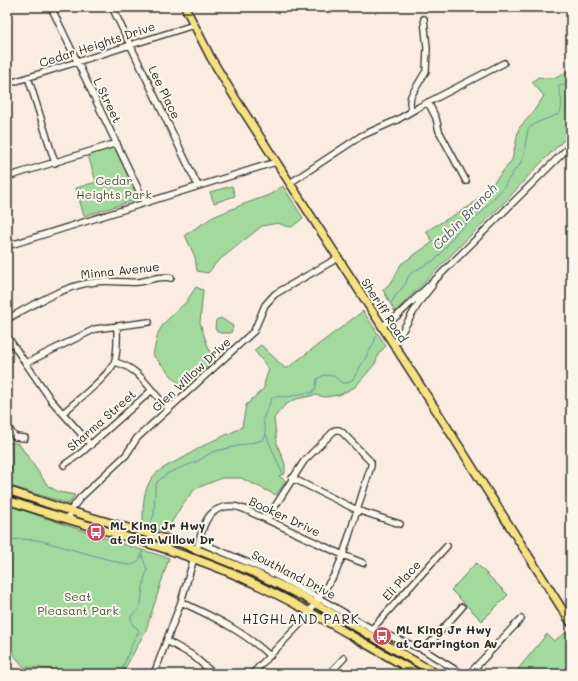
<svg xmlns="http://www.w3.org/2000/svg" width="578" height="681" font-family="Mali,sans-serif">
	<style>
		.green { fill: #a2d99d; stroke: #668264 }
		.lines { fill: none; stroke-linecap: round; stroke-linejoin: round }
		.stream { stroke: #6795a1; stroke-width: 1 }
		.minor-casing { stroke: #2b2b2b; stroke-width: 8 }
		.major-casing { stroke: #2b2b2b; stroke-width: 10 }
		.minor { stroke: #fbf7ec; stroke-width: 5.5 }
		.major { stroke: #f7e281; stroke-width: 7 }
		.labels { text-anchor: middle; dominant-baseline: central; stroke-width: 4; stroke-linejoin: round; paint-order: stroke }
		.street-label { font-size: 12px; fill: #2b2b2b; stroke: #fbf7ec }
		.park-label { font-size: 12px; fill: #495648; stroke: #fbf7ec }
		.poi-label { font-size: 12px; font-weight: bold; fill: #2b2b2b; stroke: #fbf7ec; text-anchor: start }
		.water-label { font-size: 13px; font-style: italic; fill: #44575c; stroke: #fbf7ec }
		.neighbourhood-label { font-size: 13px; letter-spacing: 1px; fill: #2b2b2b; stroke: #fbf7ec }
	</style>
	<rect width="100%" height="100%" fill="#fbece1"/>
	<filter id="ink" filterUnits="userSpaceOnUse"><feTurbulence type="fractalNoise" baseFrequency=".025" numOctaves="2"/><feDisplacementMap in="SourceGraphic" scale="8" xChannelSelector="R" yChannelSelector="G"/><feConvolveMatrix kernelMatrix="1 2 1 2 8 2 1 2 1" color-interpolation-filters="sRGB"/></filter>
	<g filter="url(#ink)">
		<path class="green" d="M571,67V133L532,172L504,203L472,234L395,312L383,290L393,280L401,264L433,242L426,231L470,206L490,187L512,160L519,128L530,116L544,96L532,82L538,77C556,79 558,79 571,67Z
			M115,147L139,199L84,216L76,188L96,182L88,155Z
			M232,186L235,196L214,203L210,192Z
			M283,186L303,218L292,227L285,226L278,223L262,226L217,262L208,273L197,271L195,257L185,235L213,217L244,204L269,195Z
			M196,287L203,290L200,323L207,344L214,361L184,390L153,355L158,333L164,323L186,302Z
			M363,311L386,346L379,353L375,364L355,387L339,395L325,397L315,395L296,399L285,405L274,418L277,444L285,464V473L279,476L286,481L276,495L241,478H222L195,489L182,505L170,525L168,533L143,526C143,510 142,495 150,481C155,470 175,462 185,457C190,454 195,450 201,447C214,439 229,435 242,427L246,405L264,388C264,381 267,376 269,369L254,350L261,345L286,369Z
			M221,318L233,326L231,333H220L215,329L216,320Z
			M11,442L19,444L48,486L59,492L75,495L69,504L7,485V473L10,474L12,469Z
			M7,505L129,546L169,558L146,630L122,674H54L51,669L24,667L7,647Z
			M476,563L508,595L482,621L451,590Z
			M568,631L571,637V674H514L547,634L554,641Z"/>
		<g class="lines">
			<path class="stream" d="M391,303L395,297L406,283L408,277L412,272L433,261L439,256L458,231L465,225L478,216L491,201L502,190L514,171L519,166L523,158L528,129L536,123L559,114C564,106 561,96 558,87L562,85H571
				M266,435L283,475
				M150,526L154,514L155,488L157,482L168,473L198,461L212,452L263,440L266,435L263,419L272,398C279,395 285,398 292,396C299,395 304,392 312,393L316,387L317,379L324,375L334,376L342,383H347L353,379L373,345L376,337
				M7,541L20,539L38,540L128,565C138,565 140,559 143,551
				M120,674L133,642L139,632L137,628L133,625L131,619V616L138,610L141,603L144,581L147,570L142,555"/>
			<defs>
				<path id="minor" d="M51,7L145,203
					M112,7L198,186
					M7,74L10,83
					M28,77L55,163
					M7,84L194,25
					M428,102L436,118L439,131L466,181
					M411,111L410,102L411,96L426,71L427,48L424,19
					M7,177L117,143
					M290,183L361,136L397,120L419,107L504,63
					M7,246L276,162
					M7,319C33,305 65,285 95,282C109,280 123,283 138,282C149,281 160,275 171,278
					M382,326L397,316L439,276L571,145
					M7,336L49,397
					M394,345L420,301L432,286
					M115,362C133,367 140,376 152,390C157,397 164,403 169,409
					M26,363L95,329L149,322
					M51,400L91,445
					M63,413C75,402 112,374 115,360C118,349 117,337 117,326
					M7,426L15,437L25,438
					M64,465L81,453L152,390
					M292,478L357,510L400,524
					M69,520L70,511L80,498L126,455L137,438L254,331L265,305L275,294L338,258
					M199,542L268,571L319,598L372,629L424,650L462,674
					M198,545C200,537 202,529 206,521C213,507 230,503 244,509L343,555L363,563
					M181,602C214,617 243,631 270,656
					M372,629L447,546
					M167,641L192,655L214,674
					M424,650L462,607
					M154,674L181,602L194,558
					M252,674L303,621L335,574L343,555L371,466V462L342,432L339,430H335L304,461L267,519
					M329,674L344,658
					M400,674L406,667
					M469,674L521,619"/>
				<path id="major" d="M185,7L211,58L237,101L445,424L571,623
					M7,490L70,511L183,544L255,573L304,597L437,674
					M7,500C80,525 155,542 226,571C294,599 355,639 419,674"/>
			</defs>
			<use href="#minor" class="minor-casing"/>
			<use href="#major" class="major-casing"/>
			<use href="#minor" class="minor"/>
			<use href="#major" class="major"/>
		</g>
	</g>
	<defs>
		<symbol id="bus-disc" viewBox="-11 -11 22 22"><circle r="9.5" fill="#d1495b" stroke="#fbf7ec"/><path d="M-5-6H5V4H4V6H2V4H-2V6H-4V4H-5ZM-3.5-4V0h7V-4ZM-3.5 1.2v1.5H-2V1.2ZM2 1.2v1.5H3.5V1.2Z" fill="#fff"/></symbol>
	</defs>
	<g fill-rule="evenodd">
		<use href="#bus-disc" x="85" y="521" width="22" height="22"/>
		<use href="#bus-disc" x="371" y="625" width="22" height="22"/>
	</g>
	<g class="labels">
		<g class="street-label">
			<text transform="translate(97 44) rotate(-18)">Cedar Heights Drive</text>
			<text transform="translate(165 92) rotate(64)">Lee Place</text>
			<text transform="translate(108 100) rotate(64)">L Street</text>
			<text transform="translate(120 270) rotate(-6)">Minna Avenue</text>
			<text transform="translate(385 310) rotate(57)">Sheriff Road</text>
			<text transform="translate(191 374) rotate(-43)">Glen Willow Drive</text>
			<text transform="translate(101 420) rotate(-41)">Sharma Street</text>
			<text transform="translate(285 516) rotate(25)">Booker Drive</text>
			<text transform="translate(294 574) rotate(27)">Southland Drive</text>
			<text transform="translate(401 580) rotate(-47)">Eli Place</text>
		</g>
		<g class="park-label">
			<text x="114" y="180">Cedar<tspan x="114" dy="14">Heights Park</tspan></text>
			<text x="78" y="596">Seat<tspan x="78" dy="14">Pleasant Park</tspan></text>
		</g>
		<g class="poi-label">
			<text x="110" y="525">ML King Jr Hwy<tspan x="110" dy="14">at Glen Willow Dr</tspan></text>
			<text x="396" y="629">ML King Jr Hwy<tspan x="396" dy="14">at Carrington Av</tspan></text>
		</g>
		<g class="water-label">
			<text transform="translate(464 216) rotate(-46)">Cabin Branch</text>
		</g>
		<g class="neighbourhood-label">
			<text x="301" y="618">HIGHLAND PARK</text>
		</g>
	</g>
	<rect width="578" height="681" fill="none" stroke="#fbf7ec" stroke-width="24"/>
	<rect x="12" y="12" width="554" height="657" fill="none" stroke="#2b2b2b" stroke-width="1.5" filter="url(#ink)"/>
</svg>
